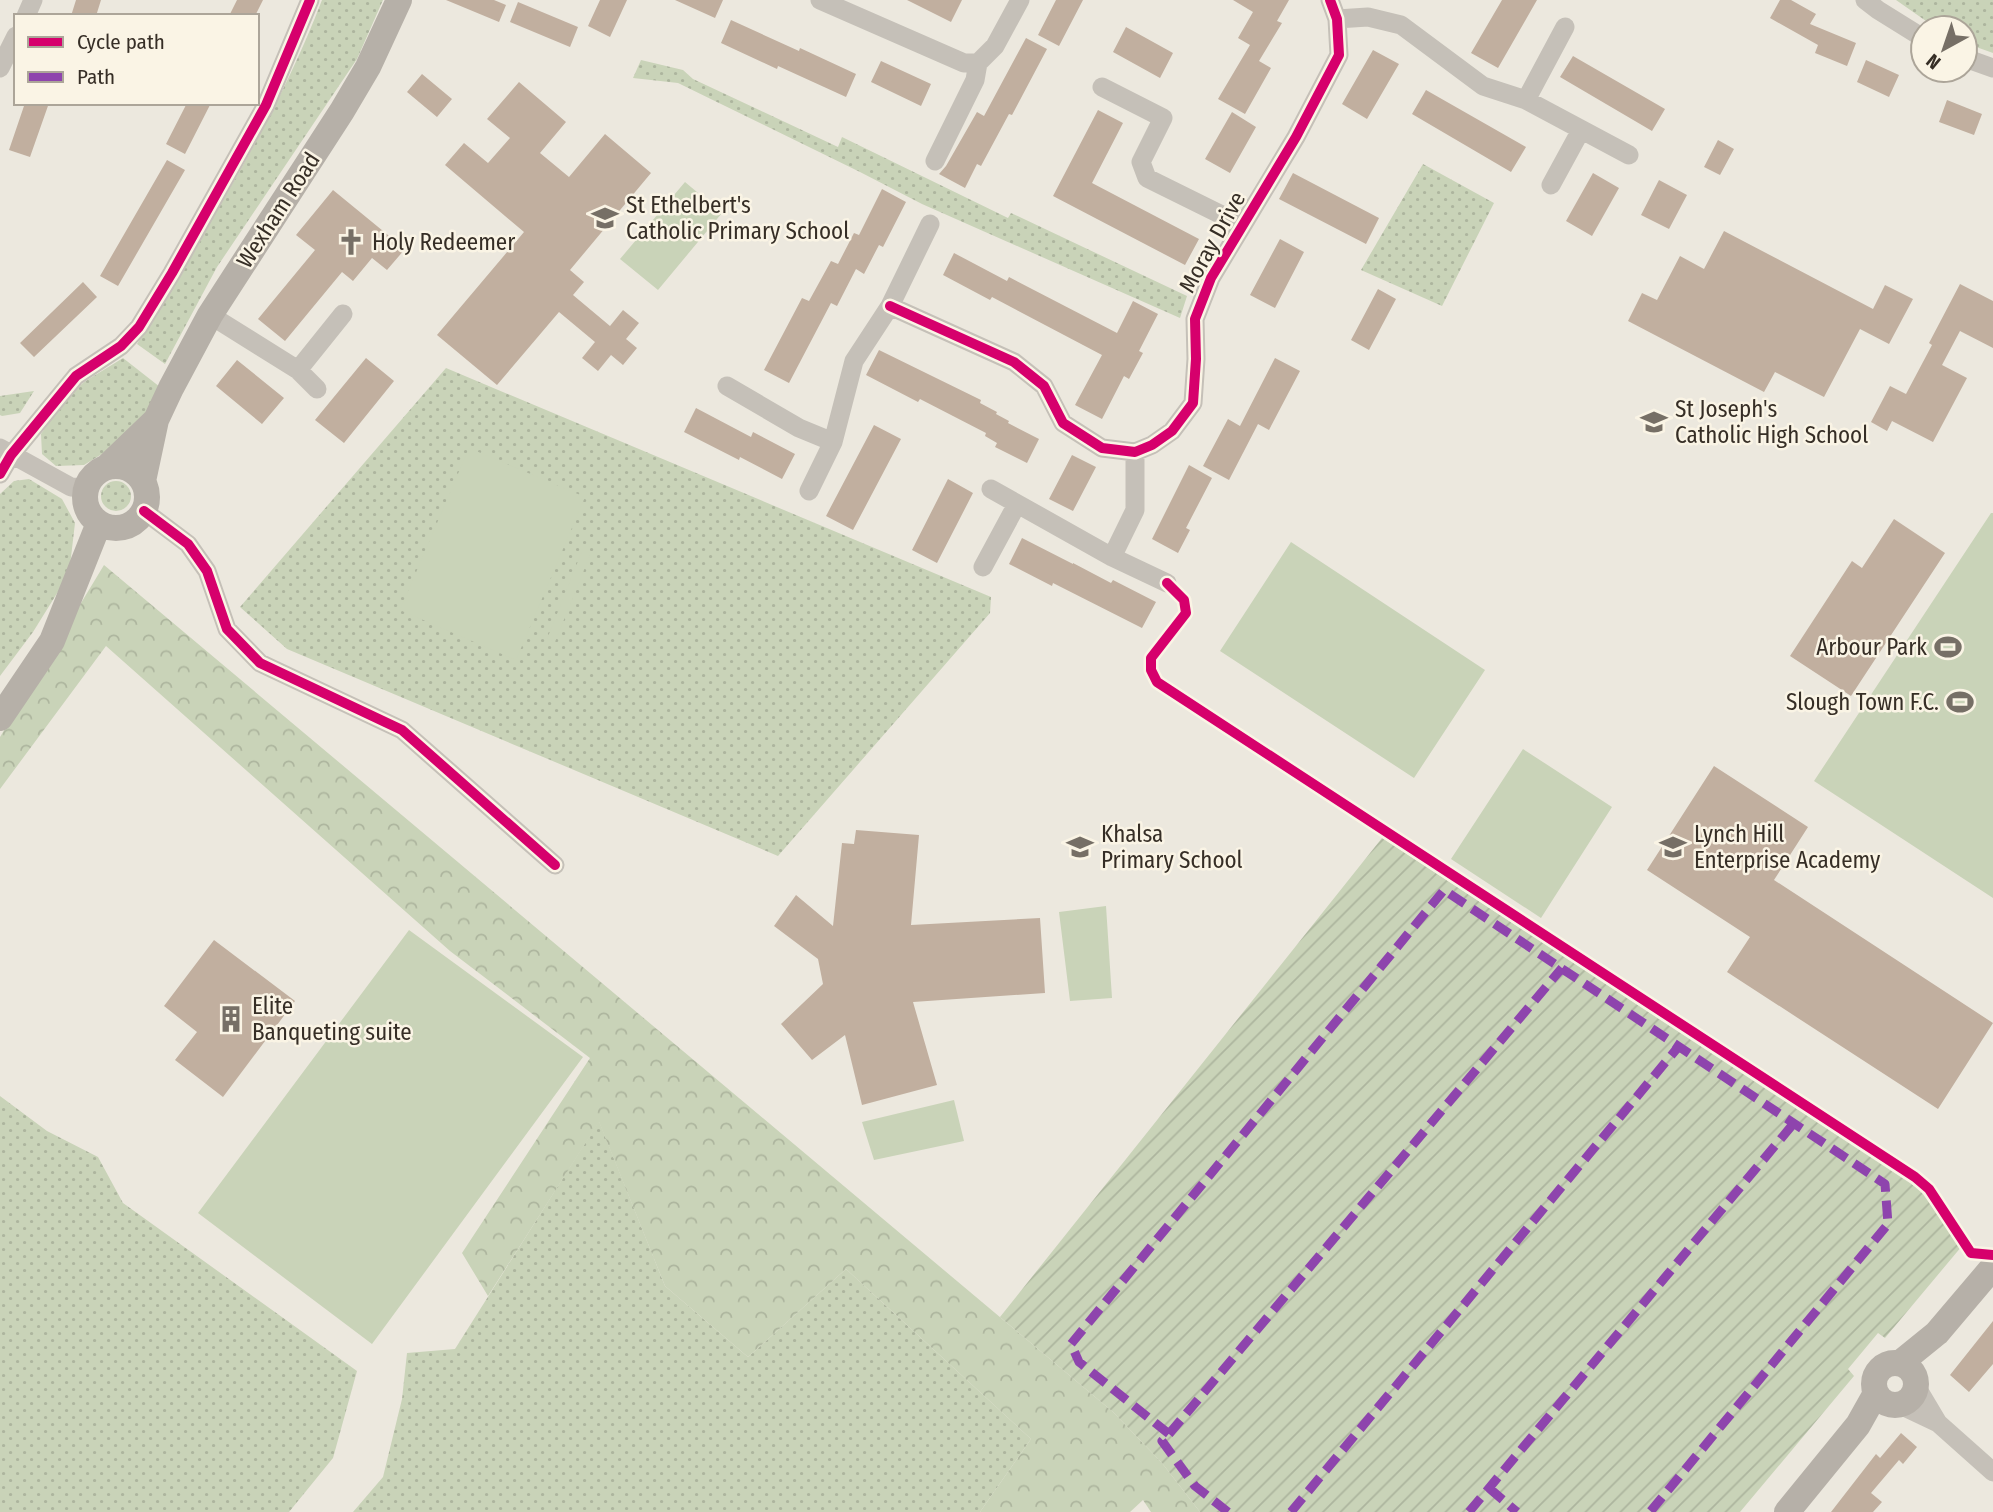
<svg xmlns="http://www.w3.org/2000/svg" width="1993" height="1512" font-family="'Fira Sans Condensed',sans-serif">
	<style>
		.grass { fill: url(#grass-dots) }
		.forest { fill: url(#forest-crowns) }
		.garden { fill: url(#garden-furrows) }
		.pitch { fill: #c9d3b8 }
		.building { fill: #c1af9f }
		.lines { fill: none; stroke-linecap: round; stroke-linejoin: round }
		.street { stroke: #c5c0b8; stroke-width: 19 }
		.secondary { stroke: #b6b0a8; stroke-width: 26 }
		.quiet { stroke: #8e44ad; stroke-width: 9; stroke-dasharray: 18 9; stroke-linecap: butt }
		.cycleway-casing { stroke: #faf4e5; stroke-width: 15 }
		.cycleway { stroke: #d6006c; stroke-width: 10 }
		.labels { text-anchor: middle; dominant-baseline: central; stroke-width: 5; stroke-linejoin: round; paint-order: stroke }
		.poi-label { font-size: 23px; fill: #362e26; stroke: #faf4e5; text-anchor: start }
		.street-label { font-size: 23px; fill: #362e26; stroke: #faf4e5 }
	</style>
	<defs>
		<pattern id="grass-dots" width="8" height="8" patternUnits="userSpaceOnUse" patternTransform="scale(1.75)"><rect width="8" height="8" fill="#c9d3b8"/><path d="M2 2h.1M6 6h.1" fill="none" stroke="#adb59e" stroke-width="1.8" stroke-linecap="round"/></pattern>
		<pattern id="forest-crowns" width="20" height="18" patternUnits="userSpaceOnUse" patternTransform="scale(1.75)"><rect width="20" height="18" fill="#c9d3b8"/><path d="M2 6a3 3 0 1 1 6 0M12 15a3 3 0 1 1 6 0" fill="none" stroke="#adb59e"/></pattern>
		<pattern id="garden-furrows" width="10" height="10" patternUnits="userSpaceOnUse" patternTransform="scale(1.75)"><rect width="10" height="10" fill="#c9d3b8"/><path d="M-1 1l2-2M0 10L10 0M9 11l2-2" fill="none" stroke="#adb59e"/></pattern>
	</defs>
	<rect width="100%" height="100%" fill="#ece8de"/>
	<path class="grass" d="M322,0H383L357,59L217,267L165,364L137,344C203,233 276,121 322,0Z
		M1896,0H1993V53L1965,43V28H1936Z
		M641,60L683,70L693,79L838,147L842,137L1008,218L1011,213L1187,296L1180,318L922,204L860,172L678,83L633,78Z
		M1423,164L1494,203L1442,306L1361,270Z
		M123,358L160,387L143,418L115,446L84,465L56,466L42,454L41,434L62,402L84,382Z
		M446,368L991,597L990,613L778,856L287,649L240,607Z
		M34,391L20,413L2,416L0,415V396Z
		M29,479L62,499L75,523L69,574L33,632L0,676V494L14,481Z
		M101 496a15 15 0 1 1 30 0a15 15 0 1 1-30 0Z
		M0,1096L47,1131L98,1157L123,1203L357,1371L333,1458L289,1512H0Z
		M599,1121L665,1286L748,1357L846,1269L1031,1439L980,1512H353L383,1477L402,1399L407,1353L455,1349Z"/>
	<path class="forest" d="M104,565L1113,1412L1162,1463L1200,1512H1151L1143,1500L1130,1512H980L1031,1439L846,1269L748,1357L665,1286L599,1122L488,1296L462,1253L590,1058L450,951L106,646L0,789V737Z"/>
	<path class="garden" d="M1382,838L1919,1189L1962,1246L1885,1338L1878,1333L1848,1369L1854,1376L1740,1512H1200L1162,1463L1113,1412L1000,1317Z"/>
	<path class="pitch" d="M685,182L722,213L658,290L620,259Z
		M469,448L585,497L516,660L400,610Z
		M1991,513H1993V898L1814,781Z
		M1291,542L1485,670L1414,778L1220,651Z
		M582,551L590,555L555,642L547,639Z
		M1523,749L1612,807L1541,918L1451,859Z
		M1106,906L1112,998L1070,1001L1059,912Z
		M409,930L583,1057L372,1344L198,1213Z
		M954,1100L964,1141L874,1160L862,1122Z"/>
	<path class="building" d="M76,0H101L96,16H71Z
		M237,0H263L255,16H229Z
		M446,0H494L506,5L499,22Z
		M600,0H627L610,37L588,26Z
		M675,0H723L715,18Z
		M907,0H962L951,22Z
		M1056,0H1083L1059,46L1038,35Z
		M1233,0H1289L1277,21L1282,23L1259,61L1271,68L1245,114L1218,99L1250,45L1238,38L1253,12Z
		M1502,0H1537L1498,68L1471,53Z
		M1780,0H1791L1816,14L1810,24L1856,43L1847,66L1815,53L1818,45L1770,18Z
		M518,2L578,27L570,47L510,22Z
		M731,20L799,51L800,48L856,74L846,97L778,66L777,69L721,43Z
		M1126,27L1173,53L1160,78L1113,52Z
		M1026,38L1047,49L1012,115L1009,114L981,166L977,164L965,188L939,174L946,166L977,112L984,116Z
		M1373,50L1399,64L1367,119L1342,104Z
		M1573,56L1665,109L1652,131L1560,77Z
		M1866,60L1899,75L1889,97L1857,82Z
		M881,61L931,84L921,106L871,82Z
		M422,74L452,99L437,117L407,92Z
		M519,82L566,122L540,153L569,177L605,134L651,173L570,270L584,282L573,295L610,326L623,310L639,323L626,339L637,348L623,365L611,355L598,371L582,358L595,342L559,312L497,385L437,335L524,232L445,165L464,143L488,163L510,138L487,119Z
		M1426,90L1526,147L1511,172L1412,114Z
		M1947,100L1982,114L1974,135L1939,122Z
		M25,103H49L30,157L9,150Z
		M187,103H211L185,154L166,144Z
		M1098,110L1123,123L1092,183L1199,239L1185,265L1053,196Z
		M1232,112L1256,127L1230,173L1205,159Z
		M1718,140L1734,149L1720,175L1704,167Z
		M167,160L185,170L118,286L100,276Z
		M1293,173L1379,218L1366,244L1279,199Z
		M1593,173L1619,188L1592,236L1566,221Z
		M1659,180L1687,195L1669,229L1641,215Z
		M882,189L906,202L883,247L879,245L864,274L856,269L837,306L831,303L789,383L764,370L802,298L809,301L831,261L838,264L854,233L859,235Z
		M333,190L405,249L387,270L372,258L353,281L342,272L285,341L258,319L315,250L296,235Z
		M1724,231L1873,309L1885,285L1913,299L1889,344L1860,329L1824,397L1775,372L1764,392L1628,321L1642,293L1657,300L1680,256L1704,269Z
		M1280,239L1304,252L1275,308L1250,295Z
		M954,253L1007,281L1009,277L1117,333L1133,301L1158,314L1139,351L1143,353L1129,379L1124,376L1102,419L1075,405L1102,355L992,297L990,300L943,275Z
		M83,282L97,297L34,357L20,343Z
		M1960,284L1993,301V348L1960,331L1942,365L1967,378L1933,442L1892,421L1887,431L1871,422L1890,386L1906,394L1932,345L1929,343Z
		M1378,289L1396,299L1369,350L1351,340Z
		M879,350L981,400L980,403L997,412L996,414L1009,421L1008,423L1039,439L1027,463L995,447L997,443L985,436L986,433L920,399L918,402L866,375Z
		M366,358L394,381L344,443L315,420Z
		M1275,358L1300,371L1269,430L1258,424L1229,480L1203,466L1228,419L1240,426Z
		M237,360L284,398L262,424L216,386Z
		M696,408L751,437L753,432L795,454L782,479L740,457L739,460L684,432Z
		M874,425L901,439L853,530L826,516Z
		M1072,455L1096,467L1073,511L1049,499Z
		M1189,465L1212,478L1186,528L1190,530L1178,553L1152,539Z
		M948,479L973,493L937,563L912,550Z
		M1894,519L1945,553L1851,696L1790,656L1852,561L1862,568Z
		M1022,538L1073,564V563L1111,583L1113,580L1156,602L1142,628L1053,583L1052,586L1009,564Z
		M1714,766L1808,827L1774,880L1993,1023L1938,1109L1727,972L1750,937L1647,870Z
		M856,830L919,835L911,925L1040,918L1045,993L913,1002L937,1085L862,1105L845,1035L812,1060L781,1024L823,984L818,959L774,926L796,895L833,926L842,843L854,844Z
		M214,940L295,1001L223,1097L175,1060L197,1032L164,1006Z
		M1993,1321V1364L1969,1392L1950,1375Z
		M1901,1433L1917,1447L1903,1464L1899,1460L1871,1493L1882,1502L1873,1512H1831L1876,1454L1880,1458Z"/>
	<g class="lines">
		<path class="street" d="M820,0L964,63H978L995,46L1020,0
			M1865,0L1878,10L1923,38
			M26,16L33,0
			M1337,19L1368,17L1401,25L1483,86L1526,100L1629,155
			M1965,58L1993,68
			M0,68L16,36
			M1102,87L1163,118L1141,162L1147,178L1242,225
			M1526,100L1565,27
			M935,161L975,80L978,63
			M1551,185L1581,130
			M890,306L1014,362L1044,386L1063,423L1102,448L1135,452L1152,445L1172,431L1193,403L1196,359L1195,319L1211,278L1296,137L1339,55L1337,19L1330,0
			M210,315L298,370L343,314
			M298,370L317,389
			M727,386L799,428L833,442
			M0,448L71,487L87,488
			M0,474L11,455L76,376L121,346L139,327L172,273L266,105L310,0
			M991,489L1112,557L1167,583
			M809,491L833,442L854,361L890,306L930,224
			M144,511L188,544L207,571L227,629L260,663L402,730L555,865
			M1112,557L1135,510V452
			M983,567L1017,504
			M1916,1386L1938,1423
			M1900,1405L1938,1423L1993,1472"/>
		<path class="secondary" d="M85 497a31 31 0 1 1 62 0a31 31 0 1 1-62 0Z
			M107,467L156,420
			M143,481L156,420L171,388L210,315L342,111L368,67L399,0
			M0,718L52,641L99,523
			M1874 1384a21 21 0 1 1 42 0a21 21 0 1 1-42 0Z
			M1900,1363L1937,1333L1993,1267
			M1787,1512L1858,1425L1876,1393"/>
		<path class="quiet" d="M1169,1434L1562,968
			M1489,1488L1517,1512
			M1228,1512L1195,1486L1162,1441L1169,1434L1079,1362L1071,1344L1444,890L1885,1184L1888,1224L1650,1512
			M1291,1512L1679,1046
			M1469,1512L1794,1123"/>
		<defs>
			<path id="cycleway" d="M890,306L1014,362L1044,386L1063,423L1102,448L1135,452L1152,445L1172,431L1193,403L1196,359L1195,319L1211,278L1296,137L1339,55L1337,19L1330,0
				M0,474L11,455L76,376L121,346L139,327L172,273L266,105L310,0
				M144,511L188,544L207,571L227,629L260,663L402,730L555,865
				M1167,583L1184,600L1186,613L1151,658V670L1157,682L1915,1177L1929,1189L1971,1253L1993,1255"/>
		</defs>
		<use href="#cycleway" class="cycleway-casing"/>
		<use href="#cycleway" class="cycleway"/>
	</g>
	<defs>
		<symbol id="school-bare" viewBox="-9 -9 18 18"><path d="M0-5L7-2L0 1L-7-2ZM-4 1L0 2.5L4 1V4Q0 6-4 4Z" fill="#766f66" stroke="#faf4e5" stroke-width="2.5" paint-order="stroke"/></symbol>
		<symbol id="church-bare" viewBox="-9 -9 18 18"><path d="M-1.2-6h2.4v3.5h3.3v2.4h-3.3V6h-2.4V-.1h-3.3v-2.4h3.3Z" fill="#766f66" stroke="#faf4e5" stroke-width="2.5" paint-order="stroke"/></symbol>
		<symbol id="stadium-bare" viewBox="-9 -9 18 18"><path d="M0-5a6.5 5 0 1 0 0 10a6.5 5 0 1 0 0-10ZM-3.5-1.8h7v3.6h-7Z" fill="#766f66" stroke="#faf4e5" stroke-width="2.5" paint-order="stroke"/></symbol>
		<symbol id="building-bare" viewBox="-9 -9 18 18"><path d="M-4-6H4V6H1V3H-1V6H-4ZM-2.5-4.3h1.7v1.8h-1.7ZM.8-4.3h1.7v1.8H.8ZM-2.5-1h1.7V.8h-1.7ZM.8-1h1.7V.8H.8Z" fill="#766f66" stroke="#faf4e5" stroke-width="2.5" paint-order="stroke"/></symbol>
	</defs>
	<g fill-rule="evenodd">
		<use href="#school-bare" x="586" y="199" width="38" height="38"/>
		<use href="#church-bare" x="332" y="223" width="38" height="38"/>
		<use href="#school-bare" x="1635" y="403" width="38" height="38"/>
		<use href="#stadium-bare" x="1929" y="628" width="38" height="38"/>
		<use href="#stadium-bare" x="1941" y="683" width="38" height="38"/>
		<use href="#school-bare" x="1061" y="828" width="38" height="38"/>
		<use href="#school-bare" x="1654" y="828" width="38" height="38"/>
		<use href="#building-bare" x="212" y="1000" width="38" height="38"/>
	</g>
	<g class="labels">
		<g class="poi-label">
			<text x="626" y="205">St Ethelbert's<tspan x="626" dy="26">Catholic Primary School</tspan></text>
			<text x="372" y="242">Holy Redeemer</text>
			<text x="1675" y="409">St Joseph's<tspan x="1675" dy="26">Catholic High School</tspan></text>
			<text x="1927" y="647" text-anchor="end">Arbour Park</text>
			<text x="1939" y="702" text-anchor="end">Slough Town F.C.</text>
			<text x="1101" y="834">Khalsa<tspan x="1101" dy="26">Primary School</tspan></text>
			<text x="1694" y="834">Lynch Hill<tspan x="1694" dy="26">Enterprise Academy</tspan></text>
			<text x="252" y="1006">Elite<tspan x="252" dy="26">Banqueting suite</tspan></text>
		</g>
		<g class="street-label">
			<text transform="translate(278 210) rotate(-57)">Wexham Road</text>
			<text transform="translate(1212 242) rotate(-61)">Moray Drive</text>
		</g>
	</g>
	<rect x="14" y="14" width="245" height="91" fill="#faf4e5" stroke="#aca599" stroke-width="2"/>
	<rect x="28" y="37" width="35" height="10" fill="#d6006c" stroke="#aca599" stroke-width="2"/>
	<text x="77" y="49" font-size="21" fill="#362e26">Cycle path</text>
	<rect x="28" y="72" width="35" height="10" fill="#8e44ad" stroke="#aca599" stroke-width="2"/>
	<text x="77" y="84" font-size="21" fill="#362e26">Path</text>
	<g transform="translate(1944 49) rotate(220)"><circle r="33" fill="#faf4e5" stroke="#aca599" stroke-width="2"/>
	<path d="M0-5L12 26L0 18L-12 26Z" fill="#766f66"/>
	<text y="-10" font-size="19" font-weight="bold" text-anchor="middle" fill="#362e26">N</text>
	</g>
</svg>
